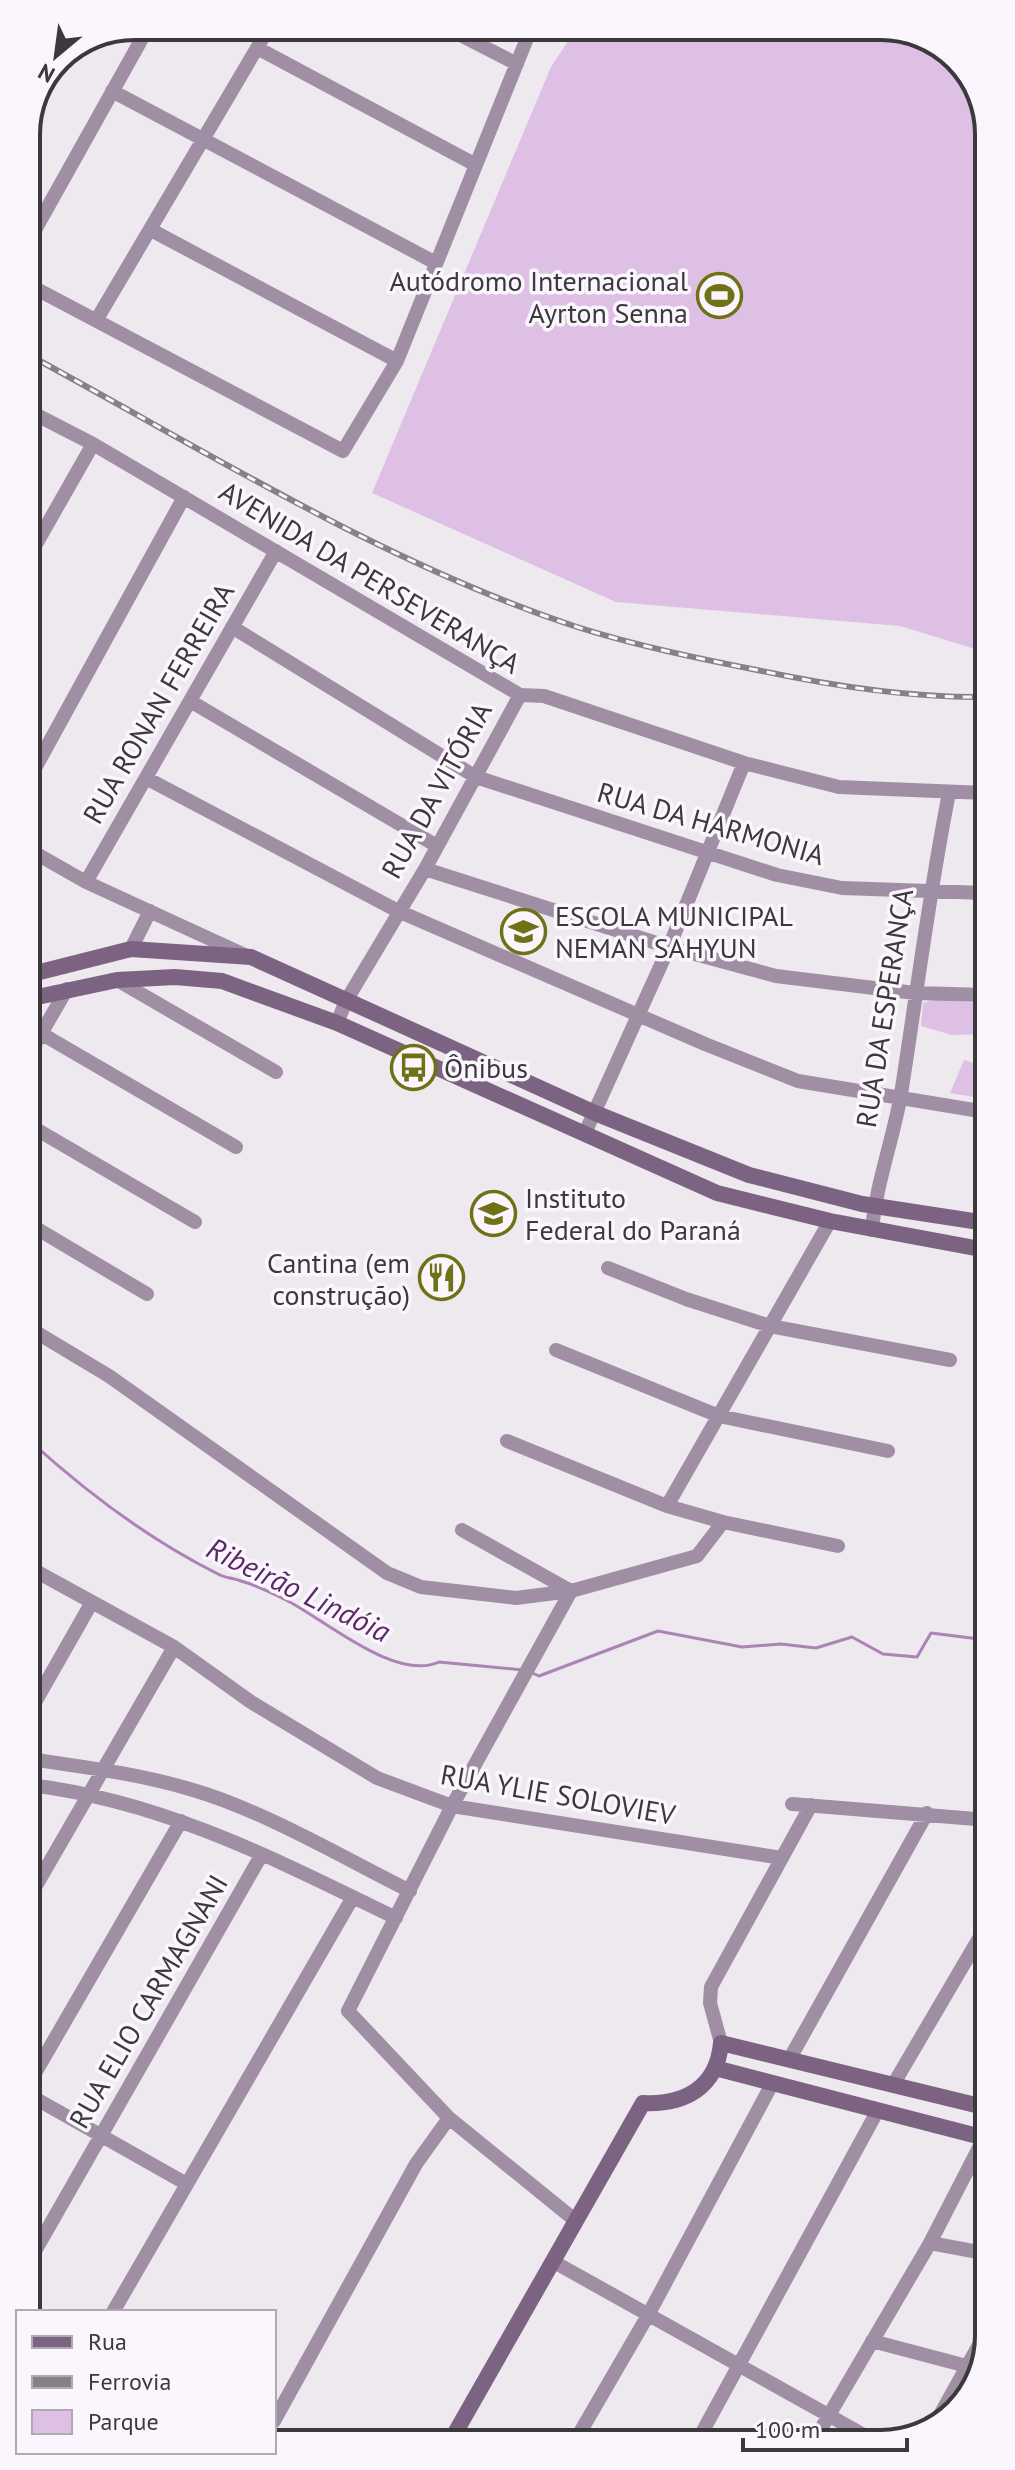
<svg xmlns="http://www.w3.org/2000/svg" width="1015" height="2470" font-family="'PT Sans',sans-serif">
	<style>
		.green { fill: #ddc0e3 }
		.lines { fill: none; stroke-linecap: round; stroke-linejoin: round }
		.stream { stroke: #ab83b4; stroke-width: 3 }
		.street { stroke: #a08ea4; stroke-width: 14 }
		.secondary { stroke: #7c6382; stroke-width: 16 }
		.rail-casing { stroke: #858185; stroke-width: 6 }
		.rail { stroke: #fbf6fd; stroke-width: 3; stroke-dasharray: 9; stroke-linecap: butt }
		.labels { text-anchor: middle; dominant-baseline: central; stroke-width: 7; stroke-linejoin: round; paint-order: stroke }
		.poi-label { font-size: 28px; fill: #3b393b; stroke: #fbf6fd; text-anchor: start }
		.street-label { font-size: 28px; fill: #3b393b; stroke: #fbf6fd }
		.water-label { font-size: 30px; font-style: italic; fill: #5b2865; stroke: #fbf6fd }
		.rim { fill: none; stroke: #3b393b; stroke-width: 4 }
	</style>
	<rect width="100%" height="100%" fill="#eee8ef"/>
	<path class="green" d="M578,26H889L947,48L983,99L985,652L900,626L616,602L372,493L551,67Z
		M936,999L977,1003L986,1008V1034L952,1035L921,1026L923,1003Z
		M964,1060L986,1067V1099L950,1093Z"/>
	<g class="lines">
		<path class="stream" d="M29,1440C87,1493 148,1539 218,1574C225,1578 233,1578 241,1581C256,1585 272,1593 286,1600C324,1619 395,1682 439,1662L523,1670
			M530,1672L539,1676L658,1631L742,1647L781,1644L816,1648L852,1637L883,1654L917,1657L931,1633L987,1640"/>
		<path class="street" d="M443,26L517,64
			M257,48L476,165
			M112,91L436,263
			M151,230L397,361
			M26,246L149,26
			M27,284L343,451L397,361L532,26
			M97,319L270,26
			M27,410L93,444L520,695L544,696L744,763L839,787L985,793
			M27,560L93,444
			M232,627L476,777L777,875L842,888L985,893
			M190,701L437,846
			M146,778L398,911L705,1044L798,1081L986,1112
			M28,781L184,497
			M28,849L86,882L247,956
			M425,869L669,947L776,976L915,993L986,995
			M86,882L276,551
			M131,949L150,911
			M117,980L276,1072
			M337,1023L346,1001L425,869L520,695
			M42,1034L236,1147
			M28,1056L67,989
			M29,1125L195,1222
			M585,1133L669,947L744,763
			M29,1224L147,1294
			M872,1230C876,1184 893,1140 901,1094C917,993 929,893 949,793
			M608,1268L686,1299L770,1326L950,1360
			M29,1328L109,1376L387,1573L421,1587L516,1598L571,1591L697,1556L723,1522
			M556,1350L719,1416L888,1451
			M507,1441L667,1506L723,1522L838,1546
			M667,1506L830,1221
			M462,1530L571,1591
			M30,1568L92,1602
			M571,1591L452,1806L348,2011L449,2118L576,2221
			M30,1711L92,1602L174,1647L251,1702L377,1778L452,1806L782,1858
			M30,1759C85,1767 140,1774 193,1790C262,1810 344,1858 410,1891
			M30,1785C163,1801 277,1860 396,1918
			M792,1804L988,1820
			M30,1896L174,1647
			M721,2043L710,2003L711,1987L811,1805
			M789,2060L927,1813
			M31,2080L181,1821
			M893,2085L988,1923
			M31,2096L185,2183
			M930,2243L989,2254
			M31,2258L262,1854
			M554,2262L871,2439
			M113,2312L353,1897
			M872,2341L978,2369
			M274,2421L416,2164L449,2118
			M935,2424L989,2327
			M815,2439L930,2243L984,2138
			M698,2440L878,2110
			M575,2441L647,2317L772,2084"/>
		<path class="secondary" d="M28,975L131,949L251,957L595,1113L749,1175L862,1204L986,1223
			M28,999L117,980L175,977L222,981L337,1023L717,1193L830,1221L986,1250
			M715,2068L989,2139
			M450,2442L643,2103C684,2105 717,2088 721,2043L988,2108"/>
		<defs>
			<path id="rail" d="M27,354C205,450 381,562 574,626C633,645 696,658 757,670C832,686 908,698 985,697"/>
		</defs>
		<use href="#rail" class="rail-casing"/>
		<use href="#rail" class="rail"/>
	</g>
	<defs>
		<symbol id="stadium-ring" viewBox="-11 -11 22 22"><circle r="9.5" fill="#fbf6fd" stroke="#707116" stroke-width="1.5"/><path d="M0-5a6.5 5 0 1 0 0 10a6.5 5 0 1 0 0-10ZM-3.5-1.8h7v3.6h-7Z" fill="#707116"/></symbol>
		<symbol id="school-ring" viewBox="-11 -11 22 22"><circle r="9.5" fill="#fbf6fd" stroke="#707116" stroke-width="1.5"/><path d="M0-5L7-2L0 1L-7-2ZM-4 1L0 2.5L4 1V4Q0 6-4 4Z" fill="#707116"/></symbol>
		<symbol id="bus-ring" viewBox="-11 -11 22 22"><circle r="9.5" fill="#fbf6fd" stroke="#707116" stroke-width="1.5"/><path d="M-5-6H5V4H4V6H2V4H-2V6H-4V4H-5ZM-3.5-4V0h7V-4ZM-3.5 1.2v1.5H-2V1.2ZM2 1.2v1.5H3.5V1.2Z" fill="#707116"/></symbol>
		<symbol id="university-ring" viewBox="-11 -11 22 22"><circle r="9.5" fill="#fbf6fd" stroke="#707116" stroke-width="1.5"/><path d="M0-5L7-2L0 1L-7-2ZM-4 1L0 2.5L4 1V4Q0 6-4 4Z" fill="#707116"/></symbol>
		<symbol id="restaurant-ring" viewBox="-11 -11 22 22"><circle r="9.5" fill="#fbf6fd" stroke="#707116" stroke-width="1.5"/><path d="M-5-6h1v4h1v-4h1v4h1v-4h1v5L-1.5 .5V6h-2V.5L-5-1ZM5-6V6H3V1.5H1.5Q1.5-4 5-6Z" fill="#707116"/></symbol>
	</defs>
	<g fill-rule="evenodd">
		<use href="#stadium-ring" x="694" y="270" width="51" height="51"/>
		<use href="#school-ring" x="498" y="906" width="51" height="51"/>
		<use href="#bus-ring" x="388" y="1042" width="51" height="51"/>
		<use href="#university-ring" x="468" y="1188" width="51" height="51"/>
		<use href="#restaurant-ring" x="416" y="1252" width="51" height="51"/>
	</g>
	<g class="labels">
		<g class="poi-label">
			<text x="688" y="280" text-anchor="end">Autódromo Internacional<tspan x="688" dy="32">Ayrton Senna</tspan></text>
			<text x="555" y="915">ESCOLA MUNICIPAL<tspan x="555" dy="32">NEMAN SAHYUN</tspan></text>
			<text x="444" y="1067">Ônibus</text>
			<text x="525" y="1197">Instituto<tspan x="525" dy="32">Federal do Paraná</tspan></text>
			<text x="410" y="1262" text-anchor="end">Cantina (em<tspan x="410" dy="32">construção)</tspan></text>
		</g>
		<g class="street-label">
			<text transform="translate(370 577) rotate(31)">AVENIDA DA PERSEVERANÇA</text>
			<text transform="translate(158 703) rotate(-60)">RUA RONAN FERREIRA</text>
			<text transform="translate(436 790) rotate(-61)">RUA DA VITÓRIA</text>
			<text transform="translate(711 823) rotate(16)">RUA DA HARMONIA</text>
			<text transform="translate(884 1008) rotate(-81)">RUA DA ESPERANÇA</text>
			<text transform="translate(558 1794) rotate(10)">RUA YLIE SOLOVIEV</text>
			<text transform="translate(148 2001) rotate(-60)">RUA ELIO CARMAGNANI</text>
		</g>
		<g class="water-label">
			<text transform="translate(299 1589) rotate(26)">Ribeirão Lindóia</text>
		</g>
	</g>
	<path d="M0 0H1015V2470H0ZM134 40H881A94 94 0 0 1 975 134V2336A94 94 0 0 1 881 2430H134A94 94 0 0 1 40 2336V134A94 94 0 0 1 134 40Z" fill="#fbf6fd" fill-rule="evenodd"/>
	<path class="rim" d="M134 40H881A94 94 0 0 1 975 134V2336A94 94 0 0 1 881 2430H134A94 94 0 0 1 40 2336V134A94 94 0 0 1 134 40Z"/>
	<rect x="16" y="2310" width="260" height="144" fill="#fbf6fd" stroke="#aeaaaf" stroke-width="2"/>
	<rect x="32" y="2336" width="40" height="12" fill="#7c6382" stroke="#aeaaaf" stroke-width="2"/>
	<text x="88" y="2350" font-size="24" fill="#3b393b">Rua</text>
	<rect x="32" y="2376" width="40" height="12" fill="#858185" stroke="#aeaaaf" stroke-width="2"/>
	<text x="88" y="2390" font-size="24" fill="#3b393b">Ferrovia</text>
	<rect x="32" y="2410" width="40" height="24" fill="#ddc0e3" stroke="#aeaaaf" stroke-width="2"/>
	<text x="88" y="2430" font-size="24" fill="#3b393b">Parque</text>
	<g transform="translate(56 56) rotate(209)" stroke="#fbf6fd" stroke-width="6" paint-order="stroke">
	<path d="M0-6L14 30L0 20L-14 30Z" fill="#3b393b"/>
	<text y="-12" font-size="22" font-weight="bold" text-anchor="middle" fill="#3b393b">N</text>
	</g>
	<path d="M743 2438v12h164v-12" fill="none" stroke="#3b393b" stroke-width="4"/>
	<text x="755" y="2438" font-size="24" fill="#3b393b" stroke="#fbf6fd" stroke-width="6" paint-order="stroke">100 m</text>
</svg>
